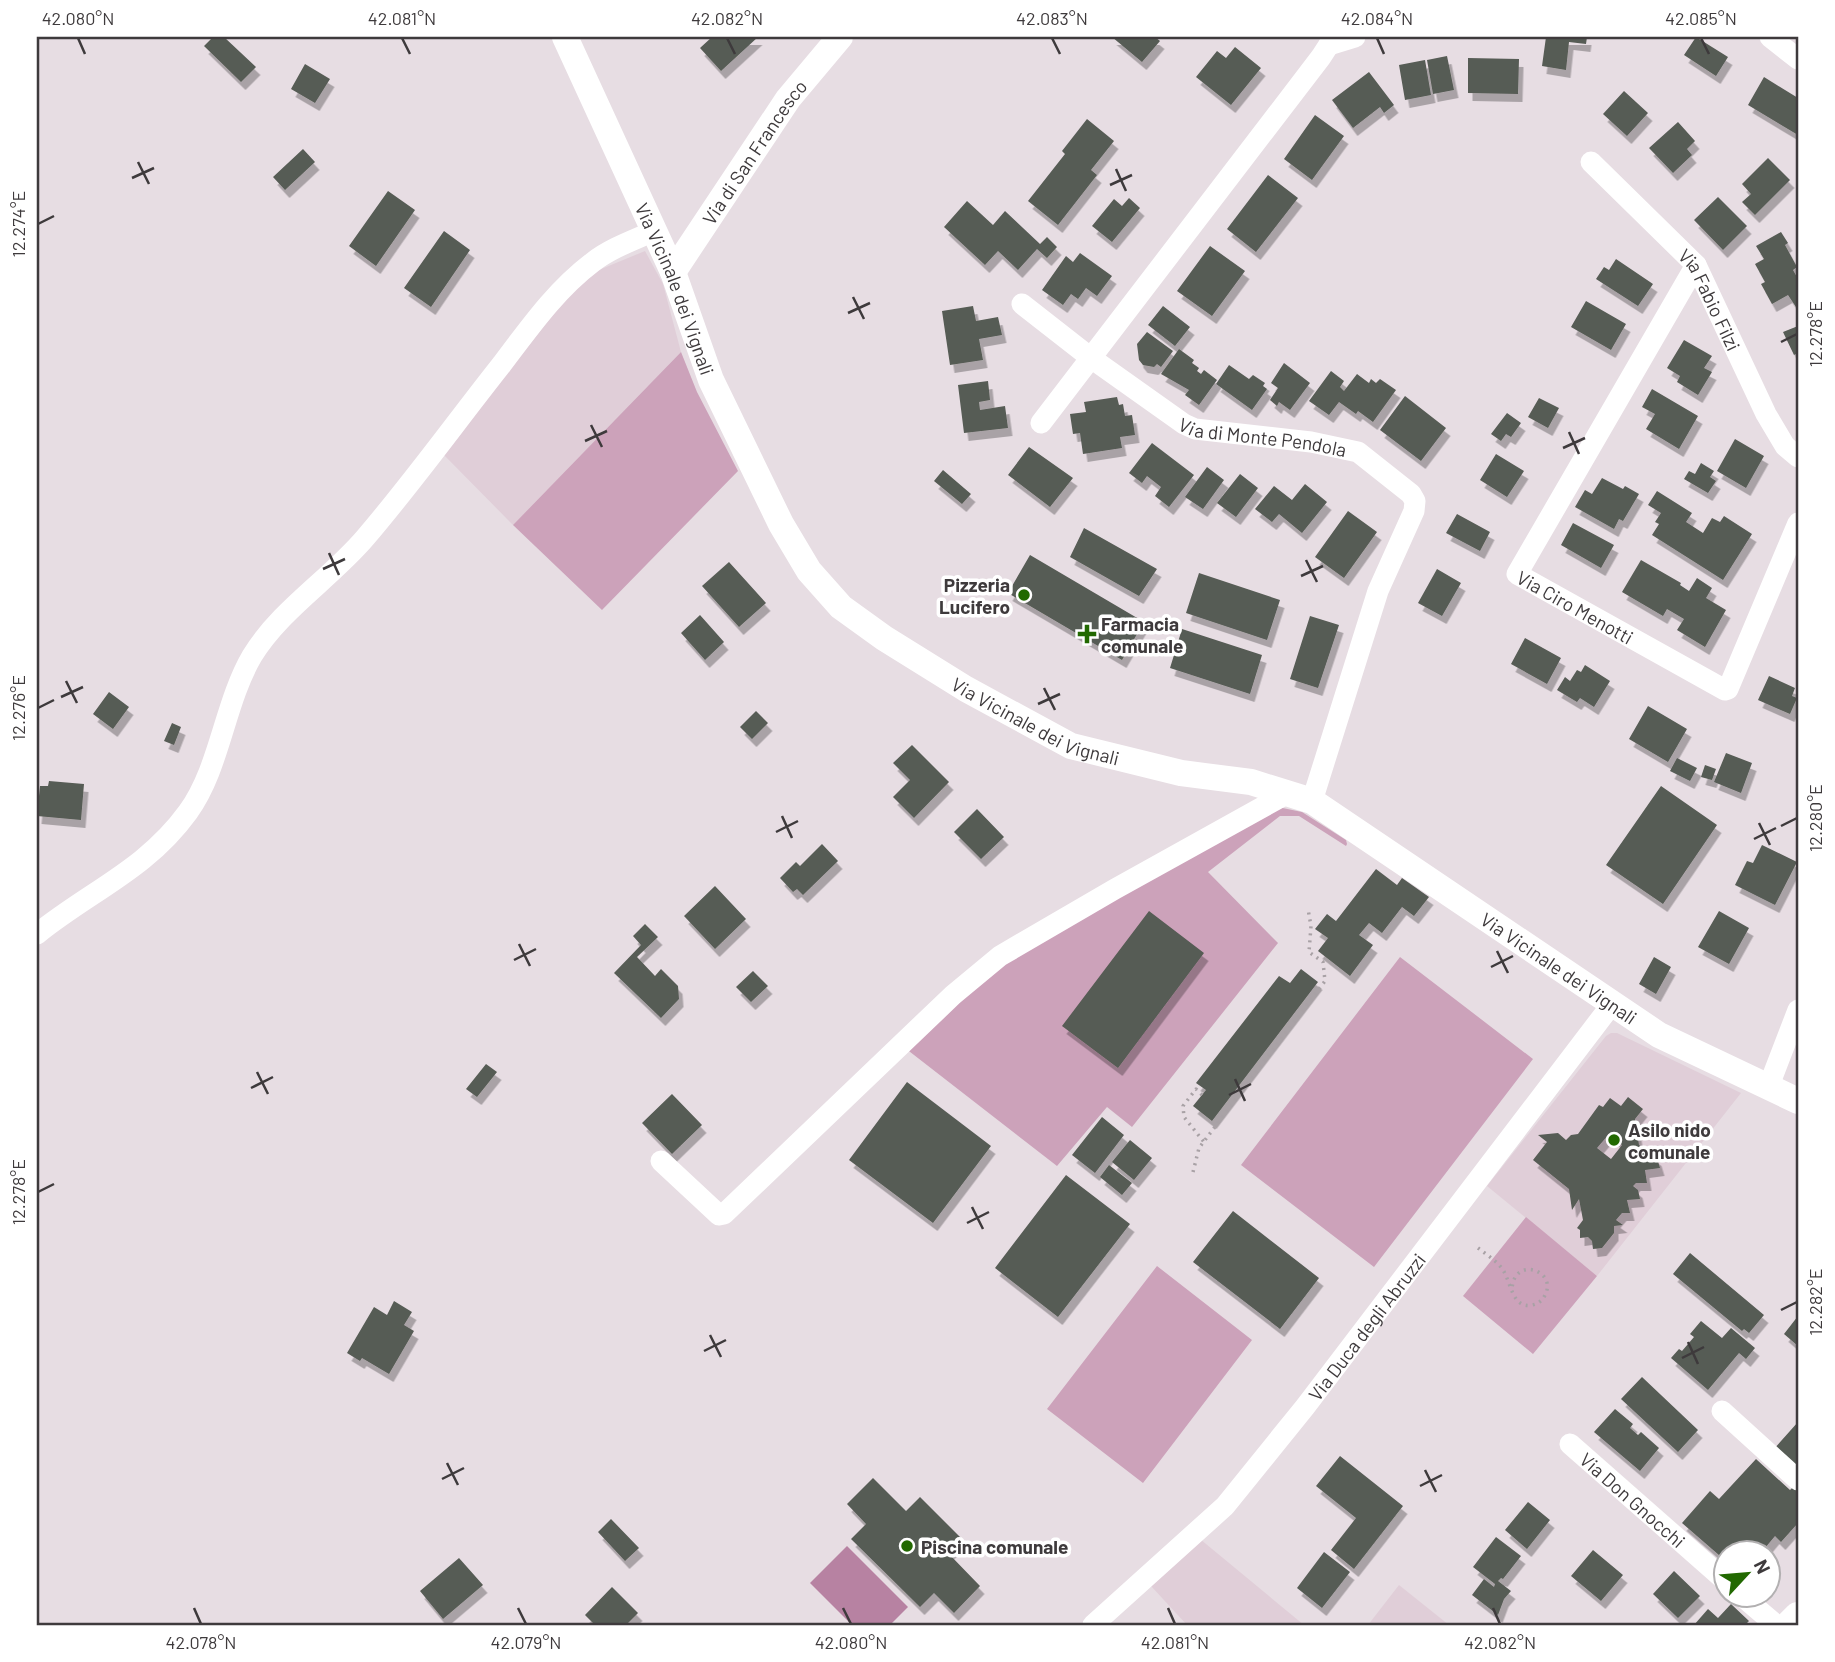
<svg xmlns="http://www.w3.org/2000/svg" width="1835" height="1662" font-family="Barlow,sans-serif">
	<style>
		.built { fill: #e0ced8 }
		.green { fill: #cca2ba }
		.water { fill: #b782a2 }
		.building { fill: #565b54; fill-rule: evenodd; filter: url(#shadow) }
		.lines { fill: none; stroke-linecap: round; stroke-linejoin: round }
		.path { stroke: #a8a1a5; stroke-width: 3.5; stroke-dasharray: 2 5; stroke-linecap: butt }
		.minor { stroke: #fff; stroke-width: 21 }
		.tertiary { stroke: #fff; stroke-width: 26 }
		.secondary { stroke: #fff; stroke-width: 30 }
		.ticks { fill: none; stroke: #3e3a3c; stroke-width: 2.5 }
		.poi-dot { fill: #226901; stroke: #fff; stroke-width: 2.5 }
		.labels { text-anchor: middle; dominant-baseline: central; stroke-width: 7; stroke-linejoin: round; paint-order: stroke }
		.street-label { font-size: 19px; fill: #3e3a3c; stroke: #fff }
		.poi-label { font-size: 19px; font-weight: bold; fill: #3e3a3c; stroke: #fff; text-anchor: start }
		.neatline { fill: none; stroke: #3e3a3c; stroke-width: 2.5 }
		.ticks-label { font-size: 18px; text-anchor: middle; fill: #3e3a3c }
	</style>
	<defs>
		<filter id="shadow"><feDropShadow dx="4.5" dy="8" stdDeviation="0" flood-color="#0004"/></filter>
	</defs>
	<rect width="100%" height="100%" fill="#e7dde3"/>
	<path class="built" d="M645,251L663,284L681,352L513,525L443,454L571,292L594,272Z
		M1611,1033H1617L1741,1093L1597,1276L1487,1186L1606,1036Z
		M1200,1539L1304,1625H1187L1151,1586Z
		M1399,1585L1449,1625H1368Z"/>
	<path class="green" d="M681,352L697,392L738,471L602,610L513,525Z
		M1273,806L1302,812L1346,840L1347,844L1346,846L1299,816H1280L1208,872L1278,943L1132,1127L1107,1107L1057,1166L905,1048L1012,956Z
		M1400,957L1533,1059L1374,1267L1241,1165Z
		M1526,1217L1597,1276L1533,1354L1463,1296Z
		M1157,1266L1252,1340L1143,1483L1047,1409Z"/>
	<path class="water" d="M847,1546L908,1607L890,1625H852L810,1583Z"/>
	<path class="building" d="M213,37H224L256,67L241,82L204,46Z
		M712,37H758L721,71L700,48Z
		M1112,37H1155L1160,41L1142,62Z
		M1546,37H1587L1586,44L1569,42L1566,70L1542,66Z
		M1696,37L1728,57L1716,76L1684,55Z
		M1235,47L1261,68L1231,105L1196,77L1217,51L1226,58Z
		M1447,56L1454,90L1433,94L1427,60Z
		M1468,58L1519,59L1518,94L1468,93Z
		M1425,60L1431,95L1405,100L1399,65Z
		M305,64L330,79L315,103L291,89Z
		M1369,72L1394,105L1384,113L1380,107L1353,128L1332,100Z
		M1764,77L1798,98V135L1748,105Z
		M1624,91L1648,113L1627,136L1603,114Z
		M1315,115L1344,136L1312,180L1284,159Z
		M1087,119L1114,141L1091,170L1097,175L1058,225L1028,201L1065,154L1062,151Z
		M1678,122L1695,141L1687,149L1692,155L1673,173L1649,148Z
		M303,149L315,162L285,190L273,177Z
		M1768,158L1790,180L1755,215L1742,202L1751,194L1742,184Z
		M1268,175L1298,198L1256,252L1227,229Z
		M388,191L415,210L376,266L349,246Z
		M1718,197L1747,226L1723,250L1694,220Z
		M1129,198L1140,208L1112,242L1092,226L1114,199L1122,206Z
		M967,201L993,225L1005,211L1040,244L1047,237L1057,247L1047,258L1037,249L1018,270L998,251L985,265L944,227Z
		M444,231L470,250L431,307L404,288Z
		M1781,232L1788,243L1785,245L1797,267L1793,270L1798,279V306L1796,307L1788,295L1772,304L1761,284L1765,282L1755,264L1764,259L1756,246Z
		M1210,246L1245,271L1212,316L1177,291Z
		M1080,253L1112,276L1097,296L1086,288L1078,299L1071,294L1063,305L1042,290L1066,256L1073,262Z
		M1616,259L1653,284L1638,306L1596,279L1604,267L1609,270Z
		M1586,301L1626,324L1611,350L1571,327Z
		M973,306L976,321L998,317L1002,335L979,339L983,360L950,365L942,311Z
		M1163,306L1190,327L1175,346L1148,325Z
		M1798,326V353L1794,355L1783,332Z
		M1147,332L1173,351L1161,367L1157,364L1154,367L1143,365L1139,360L1137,344Z
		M1684,340L1712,356L1704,368L1712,372L1698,395L1677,382L1680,376L1667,368Z
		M1179,349L1194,360L1192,363L1199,368L1197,371L1201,374L1204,370L1217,380L1199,405L1185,395L1189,390L1161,374Z
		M1284,363L1310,383L1290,410L1279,402L1277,406L1270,400L1278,388L1271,383Z
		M1229,365L1249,379L1253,375L1265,383L1263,386L1267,389L1252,410L1216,384Z
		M1331,371L1344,381L1340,387L1344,391L1357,374L1369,383L1371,379L1376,383L1380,379L1396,390L1373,422L1358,411L1356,414L1339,402L1329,415L1309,401Z
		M988,381L990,400L979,402L980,410L1005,406L1008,428L964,433L958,385Z
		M1652,389L1698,416L1679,449L1646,429L1655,414L1642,407Z
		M1405,396L1446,428L1421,461L1380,430Z
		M1117,397L1119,405L1123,404L1125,416L1132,415L1135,435L1120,437L1122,448L1083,454L1080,433L1073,434L1070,414L1086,412L1084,402Z
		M1539,398L1559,408L1548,428L1528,417Z
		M1507,413L1521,423L1511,437L1506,434L1501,441L1491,434Z
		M1735,439L1764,456L1746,488L1717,471Z
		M1152,443L1194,475L1169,507L1155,496L1161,487L1147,476L1142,483L1129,473Z
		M1029,447L1073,478L1050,507L1008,475Z
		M1496,454L1524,471L1507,497L1480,480Z
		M1701,463L1714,471L1710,477L1716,481L1708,493L1684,479L1689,471L1695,474Z
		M1207,467L1224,480L1203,509L1185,497Z
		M943,470L971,494L962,504L934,481Z
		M1240,474L1258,488L1236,517L1217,503Z
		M1602,478L1623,489L1625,486L1639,494L1623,521L1619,519L1614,529L1575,507L1585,490L1592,494Z
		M1305,484L1327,502L1302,533L1279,514L1272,522L1255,509L1274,486L1292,500Z
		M1657,491L1692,513L1686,522L1703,533L1712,518L1720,522L1724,516L1752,534L1723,580L1652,535L1659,524L1655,522L1661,513L1648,505Z
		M1348,511L1377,532L1344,578L1315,557Z
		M1457,514L1490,532L1480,551L1446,533Z
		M1573,523L1614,545L1601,568L1561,545Z
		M1084,528L1157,569L1139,596L1070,557Z
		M1030,555L1144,622L1122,660L1008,593Z
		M1641,560L1681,583L1680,585L1689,591L1697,578L1712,588L1706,598L1726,610L1705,647L1677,630L1684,619L1667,609L1663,616L1622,592Z
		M729,562L766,603L739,627L702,586Z
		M1437,569L1461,583L1442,616L1418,603Z
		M1199,573L1280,600L1267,640L1186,613Z
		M700,615L724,642L705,660L681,633Z
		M1310,616L1339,625L1318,688L1290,679Z
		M1182,629L1262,655L1250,694L1170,668Z
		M1525,638L1561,658L1547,684L1511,664Z
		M1585,665L1610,681L1594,707L1580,698L1577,702L1557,690L1565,677L1570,681L1577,670L1581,672Z
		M1769,676L1795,688L1792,696L1797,698L1790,714L1758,700Z
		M109,692L129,707L113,729L93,714Z
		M1648,706L1687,729L1668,762L1629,739Z
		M756,711L768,723L752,739L740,727Z
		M172,723L181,727L174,745L164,741Z
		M912,745L949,782L914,818L893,797L910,780L893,763Z
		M1726,753L1752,763L1741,793L1714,782Z
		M1677,758L1697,768L1690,781L1670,771Z
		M1705,765L1716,769L1712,780L1701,777Z
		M49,781L84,784L81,820L37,816L40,786H48Z
		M1661,786L1717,825L1663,904L1606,865Z
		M977,809L1004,837L981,859L954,832Z
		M822,844L838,861L803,895L797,889L793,892L780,878L796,862L800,866Z
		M1762,845L1797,862L1775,905L1735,885L1747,861L1753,863Z
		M1376,869L1397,885L1402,878L1429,897L1414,916L1402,907L1382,933L1369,923L1359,935L1373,945L1350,976L1318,951L1328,938L1315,929L1327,914L1336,921Z
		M715,886L746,919L715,949L684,916Z
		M1149,911L1204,953L1118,1068L1062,1026Z
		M1719,911L1749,928L1729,964L1698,947Z
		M645,924L658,937L637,957L655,976L661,969L678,986L679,999L661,1018L614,973L641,945L633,936Z
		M1654,957L1671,967L1656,994L1639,984Z
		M1301,969L1318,982L1212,1121L1193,1106L1206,1090L1196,1083L1279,976L1290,983Z
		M753,971L768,986L751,1002L736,987Z
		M486,1064L497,1072L477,1097L466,1089Z
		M907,1082L991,1146L933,1223L849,1160Z
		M672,1094L702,1125L672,1154L642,1123Z
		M1628,1097L1643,1109L1635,1119L1639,1145L1657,1158L1660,1168L1645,1170L1647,1183H1636L1633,1186L1638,1190L1640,1199L1627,1200L1630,1213H1622L1616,1220L1623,1225L1614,1226V1233L1602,1248L1593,1249L1592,1241L1588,1237L1580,1238V1230L1577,1228L1583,1220L1579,1199L1572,1210L1569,1189L1533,1160L1547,1142L1538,1135L1558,1133L1566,1140L1571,1135L1578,1134L1599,1105L1603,1107L1610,1098L1621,1106ZM1609,1134L1622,1145L1611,1159L1597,1148Z
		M1102,1117L1124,1135L1095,1173L1072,1155Z
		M1130,1140L1152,1158L1134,1180L1112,1162Z
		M1109,1165L1132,1183L1122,1195L1100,1177Z
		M1066,1175L1130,1224L1058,1317L995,1268Z
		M1233,1211L1319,1278L1280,1329L1193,1262Z
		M1690,1253L1764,1315L1749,1333L1744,1329L1742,1331L1673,1274Z
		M394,1301L412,1312L404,1325L414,1331L389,1374L362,1358L360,1361L347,1353L374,1307L387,1315Z
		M1798,1316V1346L1784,1334Z
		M1701,1321L1722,1338L1731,1328L1755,1348L1746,1359L1739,1353L1708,1390L1671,1358L1679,1349L1682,1351L1694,1337L1690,1334Z
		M1642,1377L1698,1430L1678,1452L1621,1399Z
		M1615,1409L1633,1424L1630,1428L1638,1435L1641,1432L1659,1448L1640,1471L1594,1432Z
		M1798,1422V1473L1773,1450Z
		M1340,1456L1403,1506L1354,1569L1331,1550L1356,1518L1316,1486Z
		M1756,1459L1790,1490L1797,1483L1798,1484V1523L1781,1542L1775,1536L1760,1554H1727V1562L1682,1523L1710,1491L1719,1499Z
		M873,1478L906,1511L920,1497L962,1539L948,1553L980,1586L954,1613L934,1593L920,1607L851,1539L866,1524L847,1504Z
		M1528,1502L1550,1520L1527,1549L1505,1530Z
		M611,1519L639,1548L625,1561L598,1532Z
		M1496,1537L1521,1556L1503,1579L1501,1578L1498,1581L1511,1591L1504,1599L1498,1615L1472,1595L1484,1579L1494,1587L1495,1584L1473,1567Z
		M1593,1550L1623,1575L1601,1601L1571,1576Z
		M1324,1552L1350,1572L1322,1608L1297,1588Z
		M459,1558L483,1585L443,1619L420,1591Z
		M1674,1571L1700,1596L1678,1618L1653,1594Z
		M612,1587L638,1613L626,1625H595L585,1615Z
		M1731,1604L1749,1621L1745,1625H1694L1708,1609L1718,1618Z"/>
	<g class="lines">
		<path class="path" d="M1202,1095L1196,1089L1183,1106L1184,1117L1204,1142
			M1193,1172L1199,1148L1325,981L1323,962L1309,952L1311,926L1308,909
			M1478,1248C1487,1255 1497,1261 1503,1270C1511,1282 1512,1309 1532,1305C1538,1304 1543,1300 1545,1295C1558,1271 1514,1255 1512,1289"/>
		<g class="minor">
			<path d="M1770,37L1798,59"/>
			<path d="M1329,45L1355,37"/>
			<path id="s1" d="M1591,162L1696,265L1766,414L1785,446L1798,457"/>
			<path id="s2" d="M1696,265L1517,574L1725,690L1728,689L1798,523"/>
			<path id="s3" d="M1022,304L1091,358L1184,424L1195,429L1311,442L1358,452L1411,494L1415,501L1414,511L1378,591L1312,801"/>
			<path d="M1041,423L1321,57L1334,37"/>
			<path d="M37,934C90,891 146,870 188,812C220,768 224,704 252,656C280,610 330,579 365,538C413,482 456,422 502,364C530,327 556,290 593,262C611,248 634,240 654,231"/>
			<path d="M1768,1088L1798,1010"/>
			<path d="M661,1161L719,1215L724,1214L953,995L1000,956L1115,889L1288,793"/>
			<path d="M1722,1411L1798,1480"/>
			<path id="s4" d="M1570,1444L1727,1582"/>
			<path d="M1742,1596L1776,1625"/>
			<path id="s5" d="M1093,1625L1225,1506L1305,1407L1612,1004"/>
		</g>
		<g class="tertiary">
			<path id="s6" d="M565,37L673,272L711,380L781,524L809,571L841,607L884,638L966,689L1071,746L1181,773L1251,782L1312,801L1659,1035L1798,1101"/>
			<path id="s7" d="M673,272L788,99L840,37"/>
		</g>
		<path class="secondary" d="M1790,1625L1798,1617"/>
	</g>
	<path class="ticks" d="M78,38L85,54M402,38L410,54M727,38L735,54M1052,38L1060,54M1377,38L1384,54M1701,38L1709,54M138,162L149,184M1116,169L1126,191M132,178L154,168M1110,185L1132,175M38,224L54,216M853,297L864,319M848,313L870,303M1781,342L1797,334M591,425L602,447M1569,432L1579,454M585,441L607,431M1563,448L1585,438M329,553L339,575M1306,560L1317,582M323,569L345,559M1301,576L1323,566M66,681L77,703M1044,688L1055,710M61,697L83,687M1038,704L1060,694M38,708L54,700M782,816L792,838M1759,823L1770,845M1781,826L1797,818M776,832L798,821M1754,839L1776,828M519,944L530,966M1497,951L1508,973M514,960L536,949M1491,967L1513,956M257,1072L268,1094M1235,1079L1245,1101M251,1088L273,1077M1229,1095L1251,1084M38,1192L54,1184M972,1207L983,1229M967,1223L989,1212M1781,1310L1797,1302M710,1335L721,1357M1688,1342L1698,1364M704,1351L726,1340M1682,1358L1704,1347M447,1463L458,1485M1425,1470L1436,1492M442,1479L464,1468M1420,1486L1442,1475M194,1608L201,1624M518,1608L526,1624M843,1608L851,1624M1168,1608L1175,1624M1493,1608L1500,1624"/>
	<g class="poi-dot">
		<circle cx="1024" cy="595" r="7"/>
		<path d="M1083.5 623.5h7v7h7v7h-7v7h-7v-7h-7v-7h7z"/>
		<circle cx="1614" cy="1140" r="7"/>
		<circle cx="907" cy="1546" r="7"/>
	</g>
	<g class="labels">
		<g class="street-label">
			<text stroke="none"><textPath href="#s7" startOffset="145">Via di San Francesco</textPath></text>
			<text stroke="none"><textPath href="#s6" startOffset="275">Via Vicinale dei Vignali</textPath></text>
			<text stroke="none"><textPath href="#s1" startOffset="184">Via Fabio Filzi</textPath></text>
			<text stroke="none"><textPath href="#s3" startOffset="282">Via di Monte Pendola</textPath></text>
			<text stroke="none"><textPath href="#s2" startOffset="424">Via Ciro Menotti</textPath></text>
			<text stroke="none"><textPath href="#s6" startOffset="863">Via Vicinale dei Vignali</textPath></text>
			<text stroke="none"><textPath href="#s6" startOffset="1451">Via Vicinale dei Vignali</textPath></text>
			<text stroke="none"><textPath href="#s5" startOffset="406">Via Duca degli Abruzzi</textPath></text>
			<text stroke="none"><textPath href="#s4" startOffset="84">Via Don Gnocchi</textPath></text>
		</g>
		<g class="poi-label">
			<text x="1010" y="584" text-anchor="end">Pizzeria<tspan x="1010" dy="22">Lucifero</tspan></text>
			<text x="1101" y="623">Farmacia<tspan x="1101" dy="22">comunale</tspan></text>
			<text x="1628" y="1129">Asilo nido<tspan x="1628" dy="22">comunale</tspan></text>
			<text x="921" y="1546">Piscina comunale</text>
		</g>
	</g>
	<rect width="1835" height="1662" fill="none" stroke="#ffffff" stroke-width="77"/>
	<g transform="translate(1747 1574) rotate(64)"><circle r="33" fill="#ffffff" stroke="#b2b0b1" stroke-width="2"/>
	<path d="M0-5L12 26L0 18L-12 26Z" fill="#226901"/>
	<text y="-10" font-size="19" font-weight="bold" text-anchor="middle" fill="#3e3a3c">N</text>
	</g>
	<rect x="38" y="38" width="1759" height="1586" class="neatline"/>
	<g class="ticks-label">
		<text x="78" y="25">42.080°N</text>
		<text x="402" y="25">42.081°N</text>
		<text x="727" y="25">42.082°N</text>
		<text x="1052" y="25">42.083°N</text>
		<text x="1377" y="25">42.084°N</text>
		<text x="1701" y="25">42.085°N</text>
		<text transform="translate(19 224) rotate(-90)" y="6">12.274°E</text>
		<text transform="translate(1816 334) rotate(-90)" y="6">12.278°E</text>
		<text transform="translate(19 708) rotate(-90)" y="6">12.276°E</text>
		<text transform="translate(1816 818) rotate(-90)" y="6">12.280°E</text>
		<text transform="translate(19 1192) rotate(-90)" y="6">12.278°E</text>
		<text transform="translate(1816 1302) rotate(-90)" y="6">12.282°E</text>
		<text x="201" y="1649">42.078°N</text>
		<text x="526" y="1649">42.079°N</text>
		<text x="851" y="1649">42.080°N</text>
		<text x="1175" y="1649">42.081°N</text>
		<text x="1500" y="1649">42.082°N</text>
	</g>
</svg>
